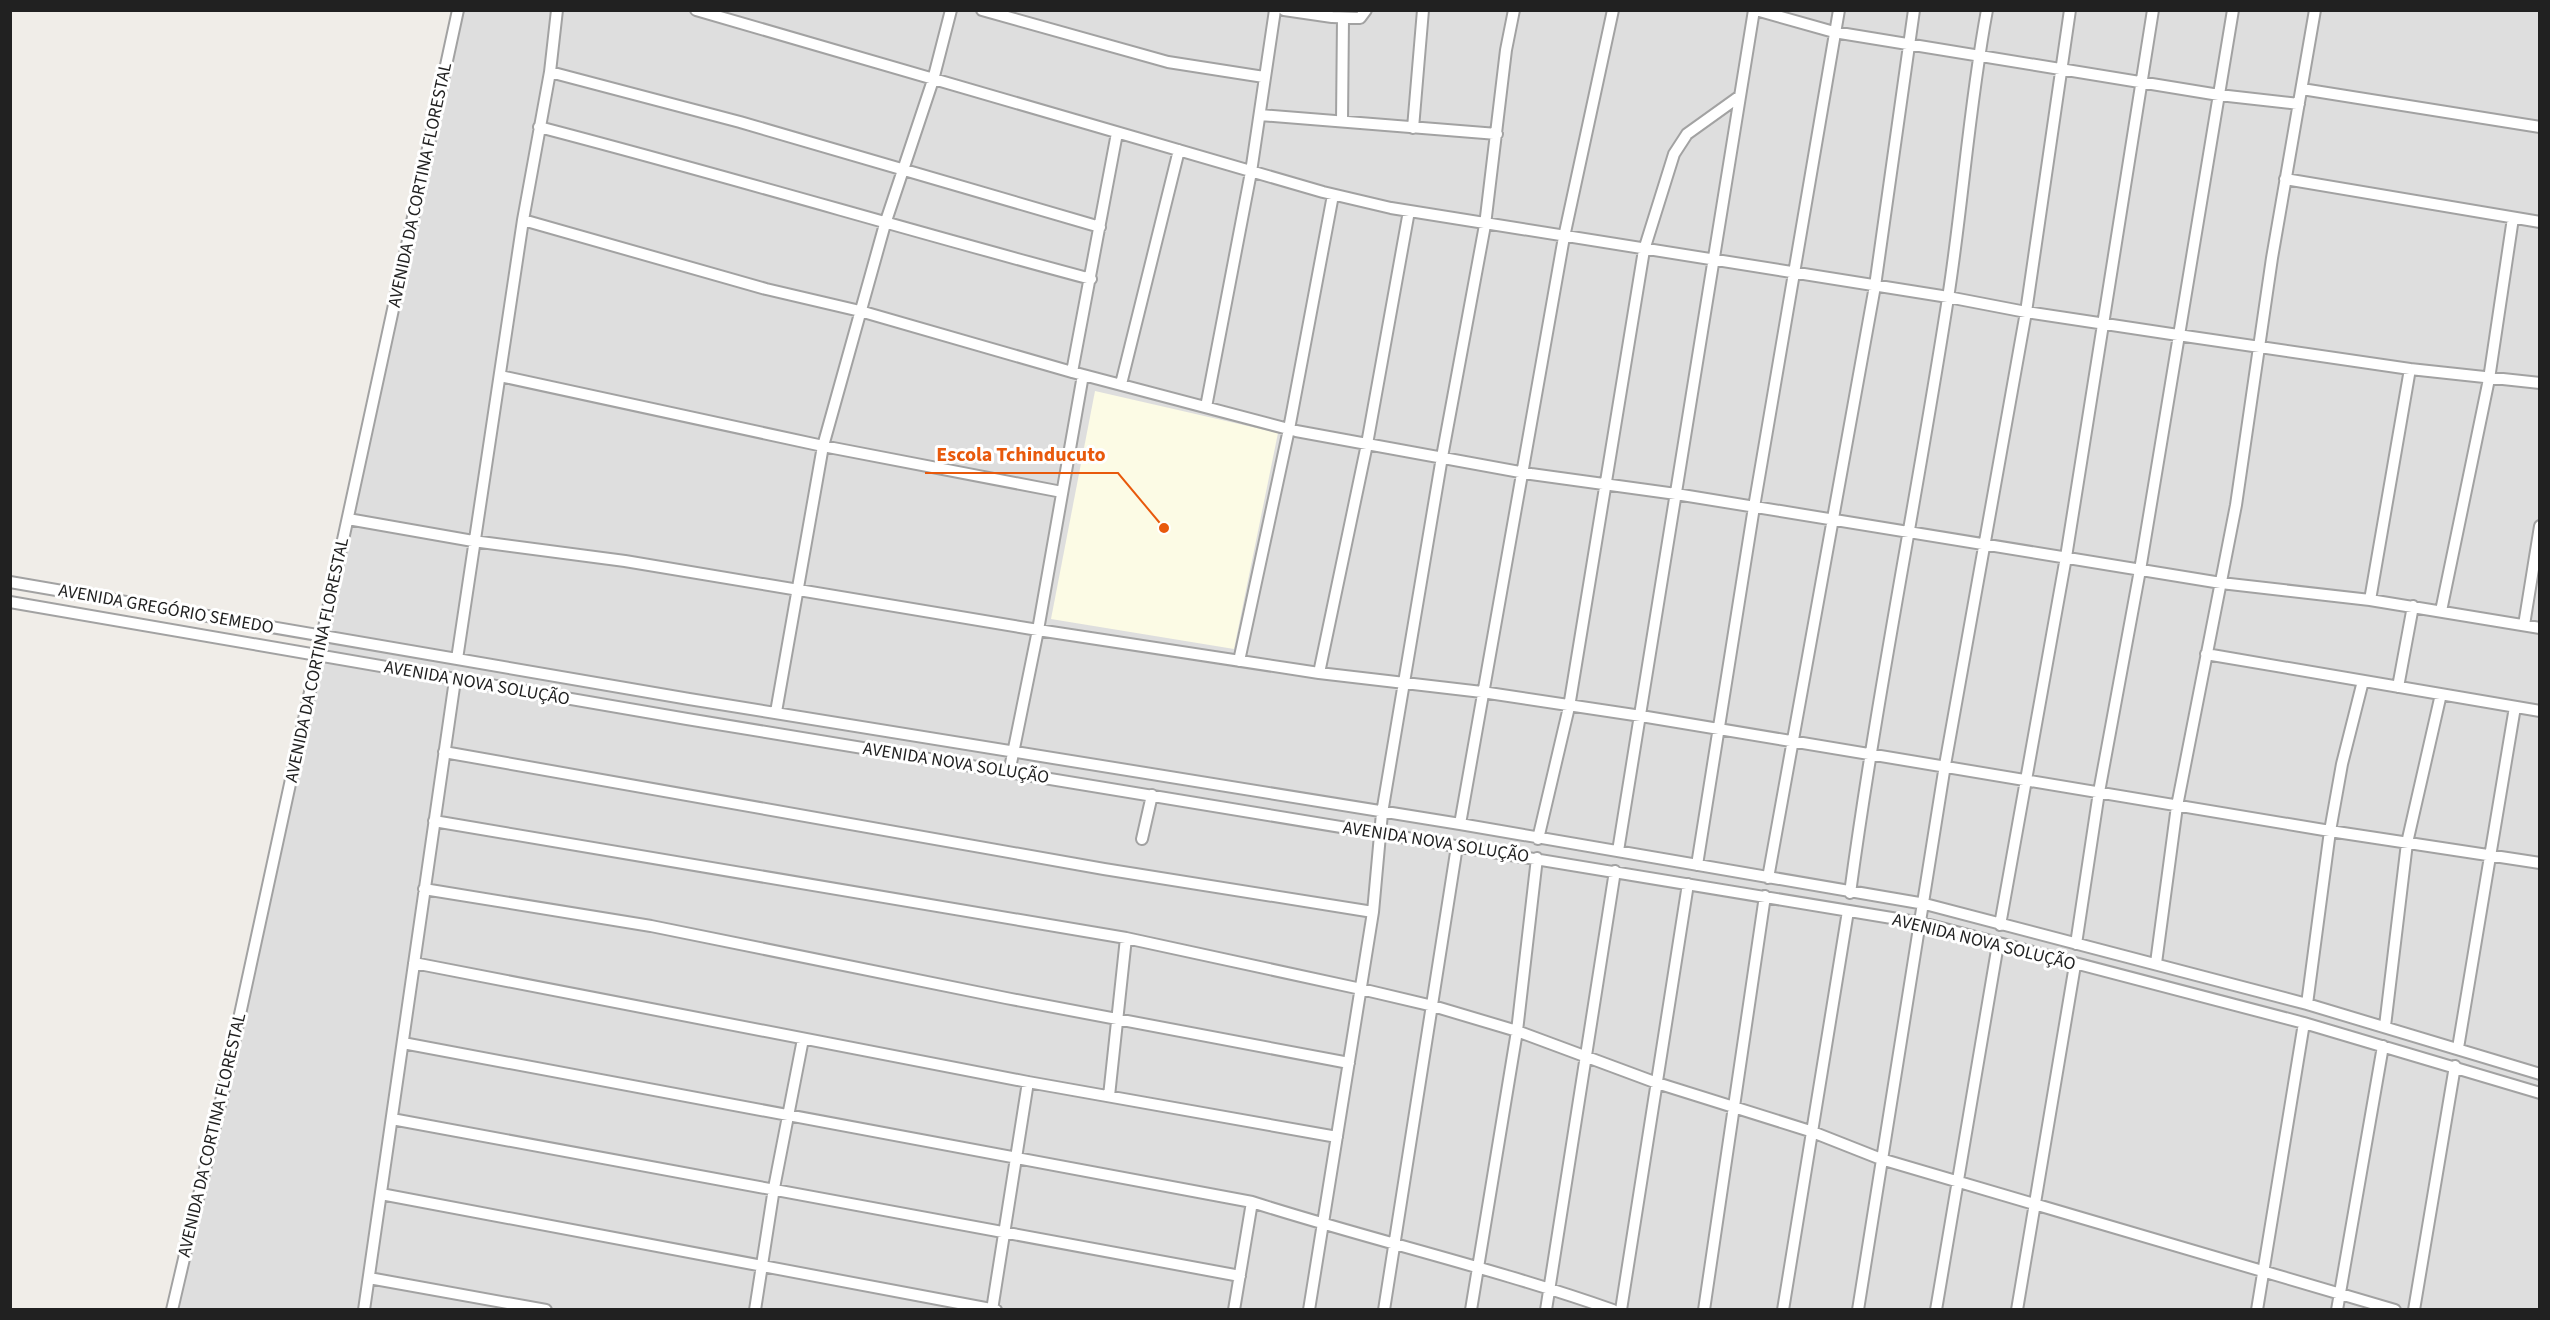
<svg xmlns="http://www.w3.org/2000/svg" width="2550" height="1320" font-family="'Source Sans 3',sans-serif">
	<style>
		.residential { fill: #dedede }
		.education { fill: #fcfbe5 }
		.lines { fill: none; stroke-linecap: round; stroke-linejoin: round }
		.street-casing { stroke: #a2a2a2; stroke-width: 14 }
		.street { stroke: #fff; stroke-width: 10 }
		.labels { text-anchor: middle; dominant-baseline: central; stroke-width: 6; stroke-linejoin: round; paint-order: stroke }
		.street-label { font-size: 18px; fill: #212121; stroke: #fff }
		.leader { fill: none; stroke: #e8590c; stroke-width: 2 }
		.callout-dot { fill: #e8590c; stroke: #fff; stroke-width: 2 }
		.callout-label { font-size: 20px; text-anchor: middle; font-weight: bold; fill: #e8590c; stroke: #fff; stroke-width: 6; stroke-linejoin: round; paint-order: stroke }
	</style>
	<rect width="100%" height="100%" fill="#f0ede8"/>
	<path class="residential" d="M458,11H2539V1309L172,1310Z"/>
	<path class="education" d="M1095,391L1278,433L1234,649L1051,619Z"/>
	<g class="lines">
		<defs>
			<path id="street" d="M696,10L1323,192L1391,208L1948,297L2026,312L2178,335L2410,369L2540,383
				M982,10L1168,62L1264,77
				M1284,10L1332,17L1360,18L1366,10
				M1756,10L1834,32L2219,95L2299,104
				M550,72L740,122L1100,227
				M2302,89L2540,127
				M1260,115L1497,134
				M1342,121L1343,18
				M539,127C724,175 907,230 1091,279
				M1413,128L1423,10
				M2285,179L2540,222
				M523,220L766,289L860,311L1072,372L1296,431L1531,474L1676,494L2221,583L2370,600L2540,628
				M1072,372L1117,133
				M500,376L823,446L1062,492
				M1121,384L1179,150
				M1206,407L1251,172L1275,10
				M348,519L473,541L625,561L1038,630L1319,673L1482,692L1641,716L2330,831L2540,863
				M10,582L689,699L1460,824L1925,904L2307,1004L2540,1074
				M2370,600L2410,369
				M10,602L687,719L1922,923L2304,1023L2540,1093
				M2441,611L2489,379L2513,218
				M2524,625L2540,526
				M2206,654L2540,711
				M457,659L523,220L550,72L557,10
				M1239,661L1289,429L1333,195
				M1319,673L1367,444L1409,211
				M2398,687L2413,606
				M776,712L823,446L885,224L933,80L951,10
				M444,752L1104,869L1373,912
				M1009,773L1038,630L1083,375
				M434,821L1126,938L1361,989L1433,1006L1517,1031L1657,1083L1810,1131L1881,1159L2395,1310
				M1460,824L1564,237L1613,10
				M1142,839L1152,795
				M1538,839L1569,707L1644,250L1674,154L1687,134L1740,96
				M1618,851L1754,10
				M1697,865L1754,507L1839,10
				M1768,878L1875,286L1914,10
				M424,889L651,926L1006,998L1349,1063
				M1850,893C1877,694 1917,497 1948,298C1963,202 1969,106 1987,10
				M2000,925L2066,557L2153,10
				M2076,944L2099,792L2140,570L2233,10
				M414,963L1028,1082L1337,1137
				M2156,963L2177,806L2236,505L2272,258L2315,10
				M2307,1004L2330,831L2342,764L2363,681
				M2385,1026L2407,843L2441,694
				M403,1043L1252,1202C1371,1240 1494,1268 1613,1310
				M2458,1048L2515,707
				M1109,1096L1126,938
				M392,1119L1240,1276
				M381,1194L996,1310
				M369,1278L546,1310
				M172,1310L224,1088L458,10
				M364,1310L455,680
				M755,1310L774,1188L803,1039
				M992,1310L1028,1082
				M1234,1310L1252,1202
				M1309,1310L1373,912L1382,813L1442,457L1485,225L1506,50L1514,10
				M1384,1310L1457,846
				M1471,1310L1517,1031L1537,858
				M1546,1310L1615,871
				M1621,1310L1688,884
				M1704,1310L1765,896
				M1783,1310L1848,911
				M1858,1310L1945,765L2026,312L2070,10
				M1936,1310L1998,944
				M2017,1310L2075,965
				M2257,1310L2304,1023
				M2337,1310L2383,1046
				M2414,1310L2455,1066"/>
		</defs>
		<use href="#street" class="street-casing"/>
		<use href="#street" class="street"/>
	</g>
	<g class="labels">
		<g class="street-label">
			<text transform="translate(420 185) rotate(-78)">AVENIDA DA CORTINA FLORESTAL</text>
			<text transform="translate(166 609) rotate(10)">AVENIDA GREGÓRIO SEMEDO</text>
			<text transform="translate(317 660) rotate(-78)">AVENIDA DA CORTINA FLORESTAL</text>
			<text transform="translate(477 683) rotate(10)">AVENIDA NOVA SOLUÇÃO</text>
			<text transform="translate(956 763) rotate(9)">AVENIDA NOVA SOLUÇÃO</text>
			<text transform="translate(1436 842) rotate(9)">AVENIDA NOVA SOLUÇÃO</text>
			<text transform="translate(1984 942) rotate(14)">AVENIDA NOVA SOLUÇÃO</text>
			<text transform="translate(212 1135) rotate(-77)">AVENIDA DA CORTINA FLORESTAL</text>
		</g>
	</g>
	<path class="leader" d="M1164 528L1118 473H925"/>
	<circle class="callout-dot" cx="1164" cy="528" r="6"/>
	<g class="callout-label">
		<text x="1021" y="461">Escola Tchinducuto</text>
	</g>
	<rect width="2550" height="1320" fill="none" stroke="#212121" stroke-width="24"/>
</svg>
